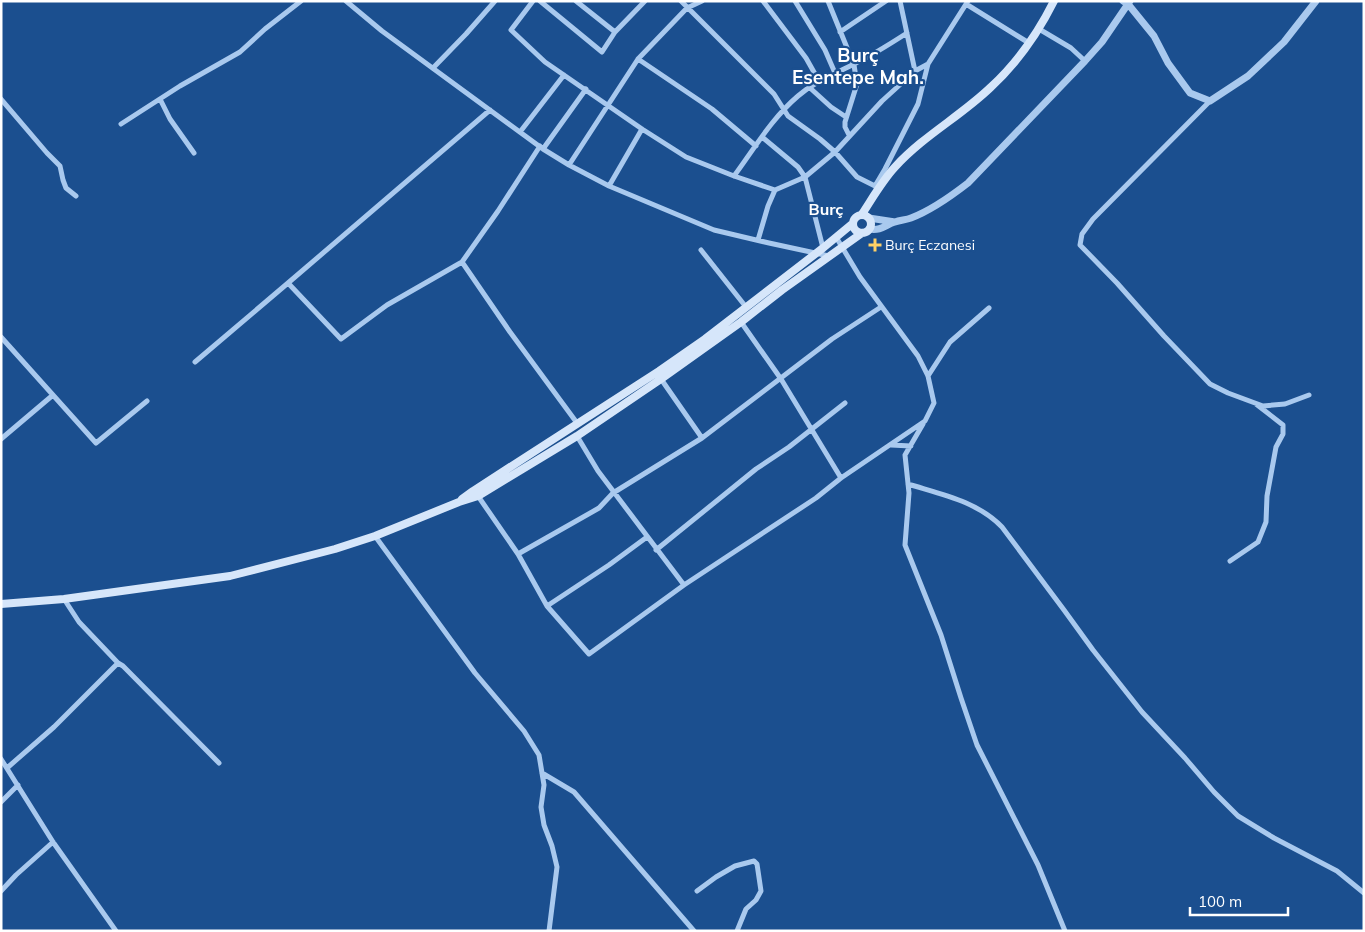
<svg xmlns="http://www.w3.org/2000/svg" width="1365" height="932" font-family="Mulish,sans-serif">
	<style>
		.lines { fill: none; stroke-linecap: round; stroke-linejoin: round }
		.minor { stroke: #a9c9ee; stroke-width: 5 }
		.tertiary { stroke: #a9c9ee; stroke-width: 7 }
		.secondary { stroke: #d6e6fa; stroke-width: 8 }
		.poi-dot { fill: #ffd166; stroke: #1b4f8f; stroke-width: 2 }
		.labels { text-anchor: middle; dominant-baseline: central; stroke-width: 4.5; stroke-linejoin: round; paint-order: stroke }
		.poi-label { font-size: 14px; fill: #fff; stroke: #1b4f8f; text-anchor: start }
		.quarter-label { font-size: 16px; font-weight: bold; fill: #fff; stroke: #1b4f8f }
		.district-label { font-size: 19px; font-weight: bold; fill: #fff; stroke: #1b4f8f }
	</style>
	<rect width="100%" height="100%" fill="#1b4f8f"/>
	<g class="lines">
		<path class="minor" d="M346,1L382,31L543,149L569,165L609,186L714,230L769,243L829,256
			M533,1L511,30L545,62L642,129L686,157L734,176L775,190
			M540,1L602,52L615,32L645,1
			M576,1L615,32
			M681,1L774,94L788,116L820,139L835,152L857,177L875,186L878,190
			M763,1L806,58L819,81
			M795,1L825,50L835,73
			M828,1L854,65L857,84L845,122V127L849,135
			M900,1L915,71
			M966,4L1029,43
			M1039,29L1071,48L1085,61
			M840,32L886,1
			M638,59L712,109L756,146
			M433,68L466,34L495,1
			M809,87L831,107L846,117
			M1,99L47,153L60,166L63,180L66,188L76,196
			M160,99L170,119L194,153
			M1210,101L1093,219L1082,234L1080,245L1117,283L1164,336L1210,384L1228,393L1263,406L1285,404L1309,395
			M121,124L180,86L240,52L265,29L301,1
			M520,132L564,75
			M762,137L798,167L805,177L823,248
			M543,149L586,89
			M569,165L638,59L687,8L702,1
			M734,176C754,149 772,118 798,96C815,81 835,74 854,64C873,55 890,44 907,33
			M609,186L642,129
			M875,186L885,169L918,104L928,64
			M758,240L768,206L775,190L805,177L835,152L882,101L915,71L928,64L968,1
			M701,250L746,307
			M462,262L498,211L540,146
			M288,283L490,110
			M741,322L781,379L841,478
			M1,337L96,443L147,401
			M195,362L288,283L341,339L387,305L462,262L510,332L577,423
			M928,376L950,342L989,308
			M661,379L702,438
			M923,424L905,455L909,493L905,545L941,635L961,698L977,745L1038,865L1065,931
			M577,436L598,471L684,585
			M1,439L53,395
			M891,445L911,446
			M908,484C940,494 977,501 1002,527L1064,610L1093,650L1142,712L1185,758L1214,792L1238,816L1274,838L1337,871L1364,893
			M478,496L518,554L547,606
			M375,536L475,673L524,731L539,755L544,785L541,807L544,825L552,846L557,867L549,931
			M647,537L609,565L547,606L589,654L684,585L816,498L841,478L925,421L934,403L928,376L918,356L860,277L836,237
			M656,550L756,469L789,447L845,403
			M518,554L599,508L613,493L702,438L832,339L881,307
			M1230,561L1258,542L1266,522L1267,496L1276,447L1283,434V425L1256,404
			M64,599L79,622L118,663L123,666L219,763
			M1,759L53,842L116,931
			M7,768L54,727L118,663
			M542,773L574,792L694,931
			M1,802L18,785
			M1,891L16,875L53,842
			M697,891L716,877L735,866L754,861L757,864L761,891L756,900L746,909L737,931"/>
		<path class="tertiary" d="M1123,1L1128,4L1154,36L1168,63L1190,93L1210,101L1248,76L1284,42L1316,1
			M869,218L895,222
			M869,229C882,231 885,225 895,222C900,220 906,220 911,218C932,210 950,197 968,183L1085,61L1102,42L1130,1"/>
		<path class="secondary" d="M862,214C872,199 882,181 895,167C923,136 961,116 991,87C1017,63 1038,33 1054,1
			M853 224a9 9 0 1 1 18 0a9 9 0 1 1-18 0Z
			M462,499L473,491L659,371L705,339L823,248L852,224
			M1,604L64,599L230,576L335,549L375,536L459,502L478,496L577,436L661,379L741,322L782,290L862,233"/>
	</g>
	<path class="poi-dot" d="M872.5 237.5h5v5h5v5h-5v5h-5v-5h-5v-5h5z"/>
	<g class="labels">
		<g class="poi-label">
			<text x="885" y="245">Burç Eczanesi</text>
		</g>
		<g class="quarter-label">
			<text x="826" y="209">Burç</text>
		</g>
		<g class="district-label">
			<text x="858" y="55">Burç<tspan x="858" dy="22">Esentepe Mah.</tspan></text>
		</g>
	</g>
	<rect width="1365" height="932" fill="none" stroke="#ffffff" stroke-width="5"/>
	<path d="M1190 907v8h98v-8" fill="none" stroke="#ffffff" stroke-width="2.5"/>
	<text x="1198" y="907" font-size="15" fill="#ffffff" stroke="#1b4f8f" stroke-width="4" paint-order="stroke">100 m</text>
</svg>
